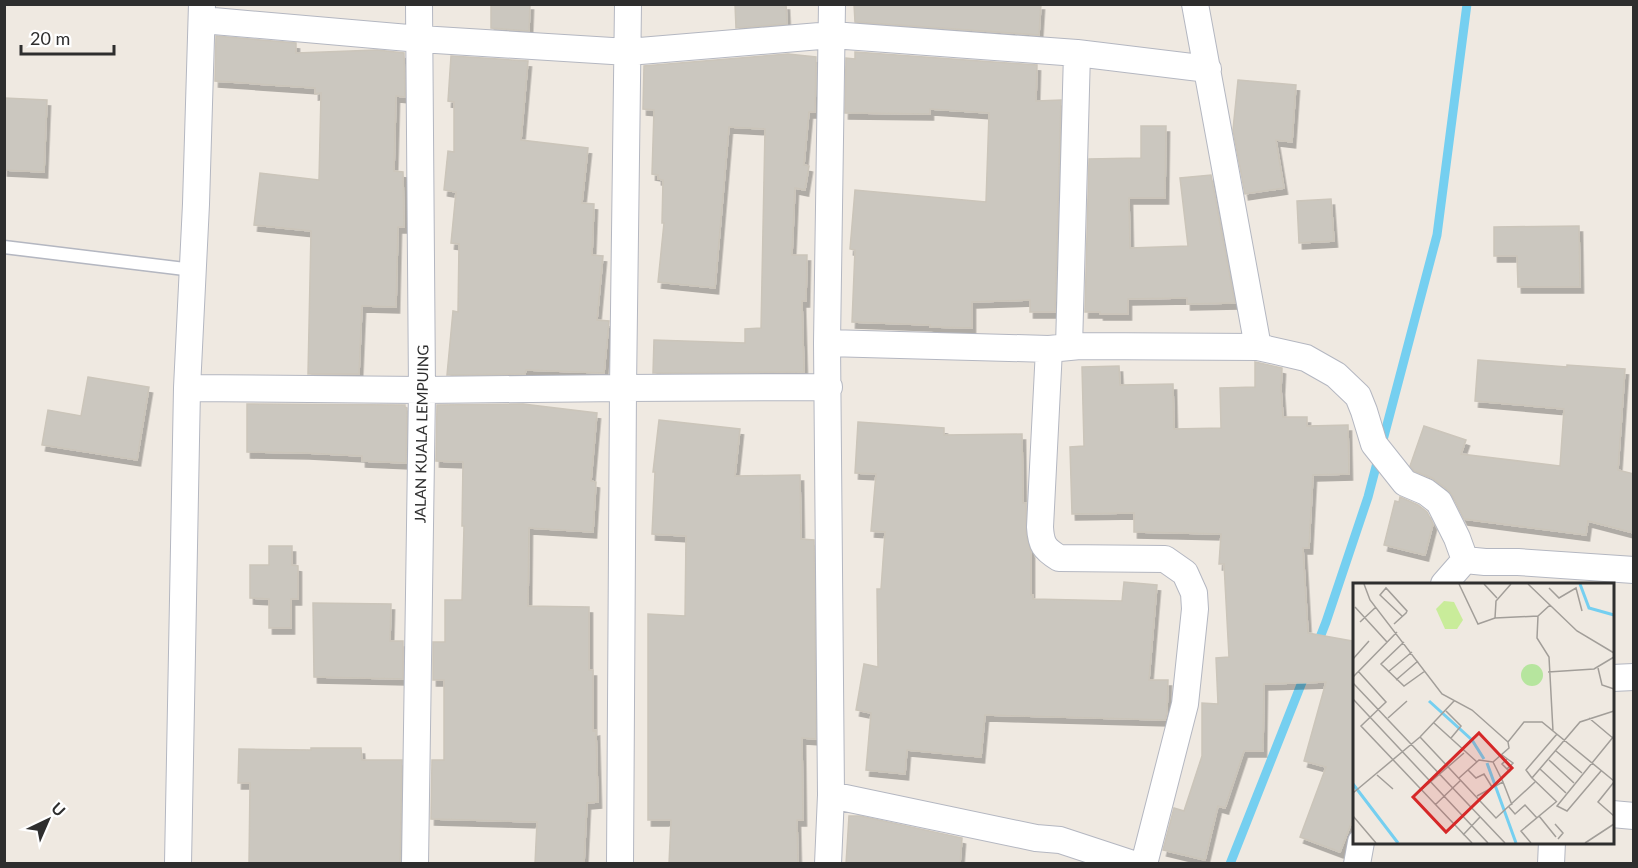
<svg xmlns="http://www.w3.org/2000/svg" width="1638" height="868" font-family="Lato,sans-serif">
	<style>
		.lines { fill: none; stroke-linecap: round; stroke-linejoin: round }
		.stream { stroke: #75cff0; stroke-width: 9 }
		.building { fill: #cbc7bf; stroke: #cbc5ba; stroke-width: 1.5; filter: url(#shadow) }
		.service-casing { stroke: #b4b7c1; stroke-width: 15 }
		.minor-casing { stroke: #b4b7c1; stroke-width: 28 }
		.service { stroke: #fff; stroke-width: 12 }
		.minor { stroke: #fff; stroke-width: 26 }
		.labels { text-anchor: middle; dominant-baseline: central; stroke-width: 4.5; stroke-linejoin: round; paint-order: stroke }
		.street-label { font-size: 15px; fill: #2e2e2e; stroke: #fff }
		.inset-river { fill: none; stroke: #75cff0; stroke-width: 3 }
		.inset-road { fill: none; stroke: #a29e99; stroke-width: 1.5 }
		.view { fill: #d62828; fill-opacity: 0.15; stroke: #d62828; stroke-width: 3 }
		.inset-edge { fill: none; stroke: #2e2e2e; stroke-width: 3 }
	</style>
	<defs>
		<filter id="shadow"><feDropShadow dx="3.5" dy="6" stdDeviation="0" flood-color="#0004"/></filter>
	</defs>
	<rect width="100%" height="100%" fill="#efe9e1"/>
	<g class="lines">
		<path class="stream" d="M1317,645L1326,622L1368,497L1437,235L1467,4
			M1230,864L1306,672"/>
	</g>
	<path class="building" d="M491,4H530L529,31L491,28Z
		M735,4H786L787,24L736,28Z
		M854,4H1041L1039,35L855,22Z
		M216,36L296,43V53L377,50L404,53L405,97L396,96L394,171L403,172L404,227H398L396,307L362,306L359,374H308L311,231L254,225L260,173L319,180L321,93L315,94V88L215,81Z
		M855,52L1037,65L1036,101L1061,100L1055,312H1030V300L972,302V328L930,327V325L852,322L855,250L850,249L855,190L986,202L989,113L930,109V114L845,113L846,58L855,59Z
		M788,54L816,57L815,112H809L804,165L809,166L805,190L795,188L792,255H807L806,301H802L804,372L653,373L654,340L745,343V329L761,328L765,129L729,127L715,288L658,282L664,223H662L663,180L658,179V175L652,174L654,110L643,109L644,66Z
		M451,56L528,61L521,140L588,148L582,203L594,204L592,255L603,256L597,320L609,321L604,373L526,370L525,374L447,375L453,311L458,312L459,244L451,243L456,192L444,190L448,151L454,152V102L448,101Z
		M1238,80L1296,85L1292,142L1276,140L1284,188L1245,194L1233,130Z
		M4,98L47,100L44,172L4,170Z
		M1141,126H1166L1165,198H1129L1130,248L1188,246L1180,178L1211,175L1235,303L1187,304V298L1128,299V314H1100V312H1085L1089,159L1141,158Z
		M1331,199L1334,241L1299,243L1297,201Z
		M1579,226L1580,287H1518L1517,256H1494V227Z
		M1478,360L1567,367V365L1625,369L1618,470L1634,474V533L1588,521L1586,535L1464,519L1452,495L1448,490L1432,478L1414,471L1410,466L1424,426L1466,440L1461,454L1560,466L1564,409L1475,401Z
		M1255,362L1282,368L1281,389L1283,417H1307V426L1348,425L1349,474L1313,475L1309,548H1303L1308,633L1352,641L1353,655L1354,656V816L1340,852L1300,837L1326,767L1304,761L1326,682L1264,684L1263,751H1244L1225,808L1218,806L1205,860L1163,850L1174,808L1184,811L1202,756V703L1218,704L1216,658L1229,657L1224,564H1219L1221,534L1134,532V513L1072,514L1070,447L1084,446L1082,367L1119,366L1120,385L1173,384L1174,429L1221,428L1220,388L1255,387Z
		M88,377L149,387L137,460L42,445L48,410L81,416Z
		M247,404L405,405V407L407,408L406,463L362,461V456L306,453L247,452Z
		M523,404L597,413L591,481L596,482L593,532L529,528L528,606L589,607V670H593V731L596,730L598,802L587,803L584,864H535L537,822L431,819L432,760H444V680H433V642H445V600H462L464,526H462L463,462L436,461L437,405Z
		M659,420L740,429L735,476L800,475L801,539L814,540L816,739L802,738L803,820H797L798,864H669L671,820H648V614L685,616L686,536L652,534L655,472H653Z
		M858,422L944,428V435L1022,434L1023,503H1026V534L1031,552V595H1033V599L1122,601L1124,582L1157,585L1149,680H1168L1167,713L1165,720L985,715L981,757L907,750L905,774L866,770L871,713L856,710L864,664L878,667L877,589H881L885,532L871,531L876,474L855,473Z
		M1400,497L1418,505L1427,512L1433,524L1425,555L1384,545L1395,501L1399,502Z
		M269,546H292V565L298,566V599H291V628H269V599L250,598V565H269Z
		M313,603L391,604L390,641H403V679L314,677Z
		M311,748H361L362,760H402L400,864H249L250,783H238L239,749L311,750Z
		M849,816H860L962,838L960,864H846Z"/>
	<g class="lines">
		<defs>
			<path id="service" d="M4,247L193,270"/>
			<path id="minor" d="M1195,4L1258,347
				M202,20L420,39L628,52L832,35L1077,53L1208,69
				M827,343L1049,349L1080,346L1258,347L1306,358L1336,375L1358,396L1364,411L1374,444L1405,483L1426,492L1439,502L1457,538L1465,560L1485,562H1518L1634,570
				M1069,347L1077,53
				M1049,349L1040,527C1041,544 1044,549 1059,558L1165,559L1185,573L1194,593L1195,609L1185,704L1144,864
				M187,388L422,390L623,388L829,387
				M1444,584L1465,560
				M1612,678L1634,677
				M831,795L1036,838L1060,840L1133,864
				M1612,814L1634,816
				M178,864L187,388L196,204L202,4
				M415,864L422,390L419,4
				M620,864L623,388L628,4
				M828,864L831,795L827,343L832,4
				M1357,864L1361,842
				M1551,864L1552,842"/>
		</defs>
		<use href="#service" class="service-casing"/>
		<use href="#minor" class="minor-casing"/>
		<use href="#service" class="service"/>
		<use href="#minor" class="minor"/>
	</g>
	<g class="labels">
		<g class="street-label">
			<text transform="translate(421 434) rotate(-89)">JALAN KUALA LEMPUING</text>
		</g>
	</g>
	<g transform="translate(1353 583)">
		<rect width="261" height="261" fill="#efe9e1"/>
		<path d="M168 92a11 11 0 1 1 22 0a11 11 0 1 1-22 0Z" fill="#b6e59e"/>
		<path d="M91,18L101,19L110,37L104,46H92L83,26Z" fill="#c9ec9a"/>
		<path class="inset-river" d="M227,1L236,25L261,32M76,118L119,157L131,176M134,180L163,260M0,201L45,260"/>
		<path class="inset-road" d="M11,1L17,17L89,111L119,127L155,159L171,139H189L261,198M106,1L125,41L142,35L185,33L197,22M131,1L144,15M175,1L224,48L261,70M196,5L206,15L223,5L229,28M2,24L34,59M185,33L184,55L196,74L200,148M142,35L143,18L158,1M7,39L23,24M41,41L53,30L54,28L33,5L27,12L49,33M51,59L28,81L51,103L72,88M0,76L16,58M245,85L249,102L261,106M5,88L33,119L8,143L119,260M35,89L59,69M195,89L241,86L261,74M0,94L44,49M43,97L65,78M0,100L152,260M0,116L135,260M93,128L108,143L98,155M35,135L54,118M236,135L261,156M81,140L124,179M67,154L143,235L182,199M203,168L229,190M149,172L160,180L154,186M154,176L149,181L157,189M196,177L221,200M187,186L213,210M115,187L123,195L131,191L139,204M248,188L214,228L204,223L261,153M24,192L40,206M106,195L126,177L140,179L156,165L155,159M179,195L173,187L204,151M150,199L159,222M261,199L245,219L261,233M68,207L111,170M0,210L67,154L101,118M124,213L150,199L140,179M204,219L179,195L227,139L261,128M82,222L108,197M156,224L162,231L172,222L184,235M0,233L23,260M186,233L203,254M202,241L210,250L205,256M110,252L127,234M178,260L168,248L203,219M232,260L261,241"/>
		<path class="view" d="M126,150L159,185L93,249L60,214Z"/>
		<rect width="261" height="261" class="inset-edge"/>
	</g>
	<rect width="1638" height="868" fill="none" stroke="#2e2e2e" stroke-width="12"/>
	<g transform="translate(48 820) rotate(44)" stroke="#ffffff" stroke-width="4.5" paint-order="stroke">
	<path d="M0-4.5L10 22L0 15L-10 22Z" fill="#2e2e2e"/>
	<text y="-9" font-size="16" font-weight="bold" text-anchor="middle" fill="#2e2e2e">U</text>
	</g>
	<path d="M21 45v9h93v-9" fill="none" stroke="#2e2e2e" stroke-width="3"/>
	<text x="30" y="45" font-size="18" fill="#2e2e2e" stroke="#ffffff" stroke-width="4.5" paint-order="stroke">20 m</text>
</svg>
